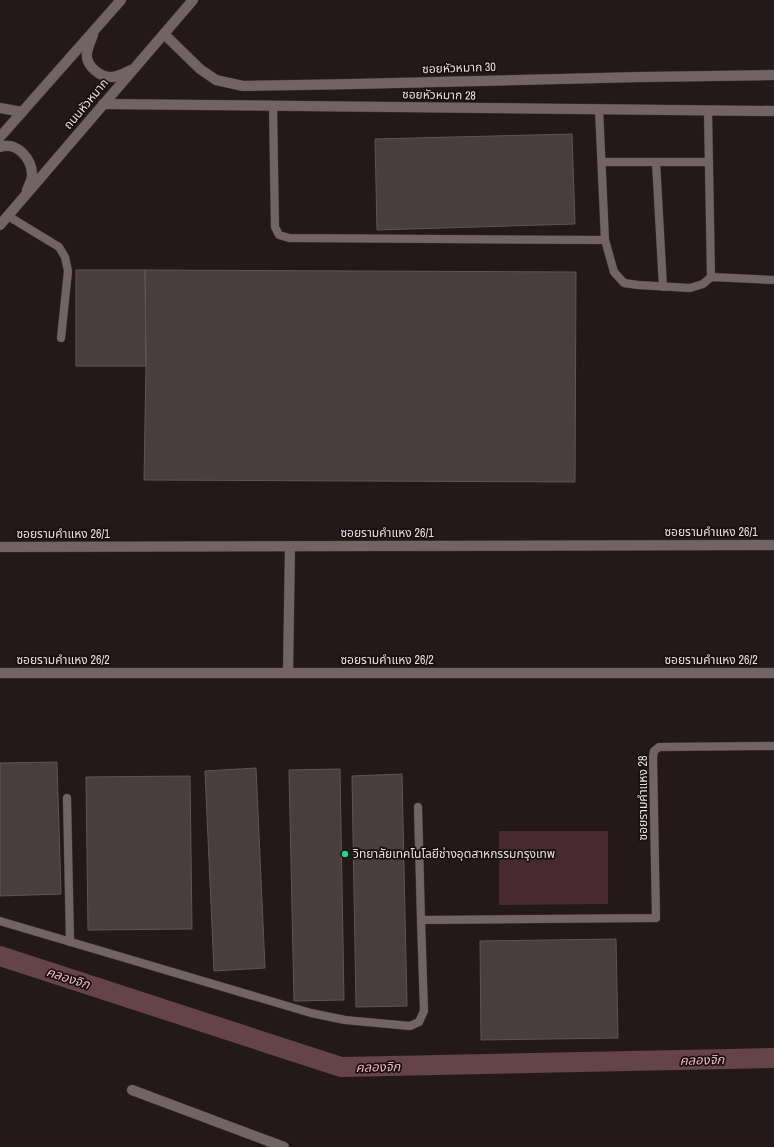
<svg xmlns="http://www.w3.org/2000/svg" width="774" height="1147" font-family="'Archivo Narrow','Noto Sans Thai',sans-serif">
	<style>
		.park { fill: #472a2f }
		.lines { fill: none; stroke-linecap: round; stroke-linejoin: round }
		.canal { stroke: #644349; stroke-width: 20 }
		.building { fill: #493d3e; stroke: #615456 }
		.service-casing { stroke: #3c3435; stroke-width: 9 }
		.minor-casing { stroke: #3c3435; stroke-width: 11 }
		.tertiary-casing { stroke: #3c3435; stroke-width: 11 }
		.secondary-casing { stroke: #3c3435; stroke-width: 11 }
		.service { stroke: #726466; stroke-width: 8 }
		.minor { stroke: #726466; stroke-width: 10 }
		.tertiary { stroke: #726466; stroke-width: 10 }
		.secondary { stroke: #726466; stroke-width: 10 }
		.poi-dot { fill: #18d989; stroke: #190f11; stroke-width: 1.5 }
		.labels { text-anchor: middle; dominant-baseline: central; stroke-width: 3.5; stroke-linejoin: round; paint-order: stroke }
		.street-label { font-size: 12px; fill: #e7dfe0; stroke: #190f11 }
		.poi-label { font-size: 12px; fill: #e7dfe0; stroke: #190f11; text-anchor: start }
		.water-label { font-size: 13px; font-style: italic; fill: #fbb9c4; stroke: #190f11 }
	</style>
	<rect width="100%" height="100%" fill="#23181a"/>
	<path class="park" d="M499,831H608V904L499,905Z"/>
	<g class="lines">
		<path class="canal" d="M0,956L341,1067L774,1058"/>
	</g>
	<path class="building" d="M572,134L575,224L377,230L375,139Z
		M76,270H145L146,366H76Z
		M145,270L576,272L575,482L144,480L146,366Z
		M57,762L61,894L0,896V763Z
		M256,768L265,968L214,971L205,771Z
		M340,769L344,1000L294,1001L289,770Z
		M402,774L407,1006L356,1007L352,776Z
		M190,776L192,929L88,930L86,777Z
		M616,939L618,1038L481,1040L480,941Z"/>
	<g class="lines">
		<defs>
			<path id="service" d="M273,106L275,227L279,235L289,238L605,240
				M599,109L605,240L614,272L624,283L638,285L690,288L703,284L711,277L708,111
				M602,162H709
				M656,162L663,287
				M8,216L59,247L65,257L68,271L61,338
				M711,277L774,280
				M67,798L70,942
				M418,807L421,920
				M0,921L311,1013L345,1020L410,1026L419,1022L424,1011L421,920L656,918L653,757L654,751L659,747L774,746"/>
			<path id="minor" d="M164,34L200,69L216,80L243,86L354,84L641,77L774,75
				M0,108L22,112
				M0,547L774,545
				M0,673H774
				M288,673L290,546
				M132,1090L284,1147"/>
			<path id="tertiary" d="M103,104L774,111"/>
			<path id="secondary" d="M93,35C91,40 88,47 87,53C85,66 101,78 113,77C119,76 125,73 131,70
				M0,137L121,0
				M0,147C17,141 32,159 32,175C32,180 29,185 27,190
				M0,225L193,0"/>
		</defs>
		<use href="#service" class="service-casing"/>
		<use href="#minor" class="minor-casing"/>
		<use href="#tertiary" class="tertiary-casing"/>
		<use href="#secondary" class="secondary-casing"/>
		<use href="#service" class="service"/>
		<use href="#minor" class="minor"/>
		<use href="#tertiary" class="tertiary"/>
		<use href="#secondary" class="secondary"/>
	</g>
	<circle class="poi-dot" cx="345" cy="854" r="4"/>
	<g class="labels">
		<g class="street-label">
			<text transform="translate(459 68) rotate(-2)">ซอยหัวหมาก 30</text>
			<text transform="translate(439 95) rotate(1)">ซอยหัวหมาก 28</text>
			<text transform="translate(86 104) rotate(-50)">ถนนหัวหมาก</text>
			<text x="711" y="532">ซอยรามคำแหง 26/1</text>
			<text x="387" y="533">ซอยรามคำแหง 26/1</text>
			<text x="63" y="534">ซอยรามคำแหง 26/1</text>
			<text x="63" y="660">ซอยรามคำแหง 26/2</text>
			<text x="387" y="660">ซอยรามคำแหง 26/2</text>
			<text x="711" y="660">ซอยรามคำแหง 26/2</text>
			<text transform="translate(643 798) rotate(-90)">ซอยรามคำแหง 28</text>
		</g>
		<g class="poi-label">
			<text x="353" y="854">วิทยาลัยเทคโนโลยีช่างอุตสาหกรรมกรุงเทพ</text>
		</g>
		<g class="water-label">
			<text transform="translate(68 978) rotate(18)">คลองจิก</text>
			<text transform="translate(702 1060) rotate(-1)">คลองจิก</text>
			<text transform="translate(378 1067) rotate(-1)">คลองจิก</text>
		</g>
	</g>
</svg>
